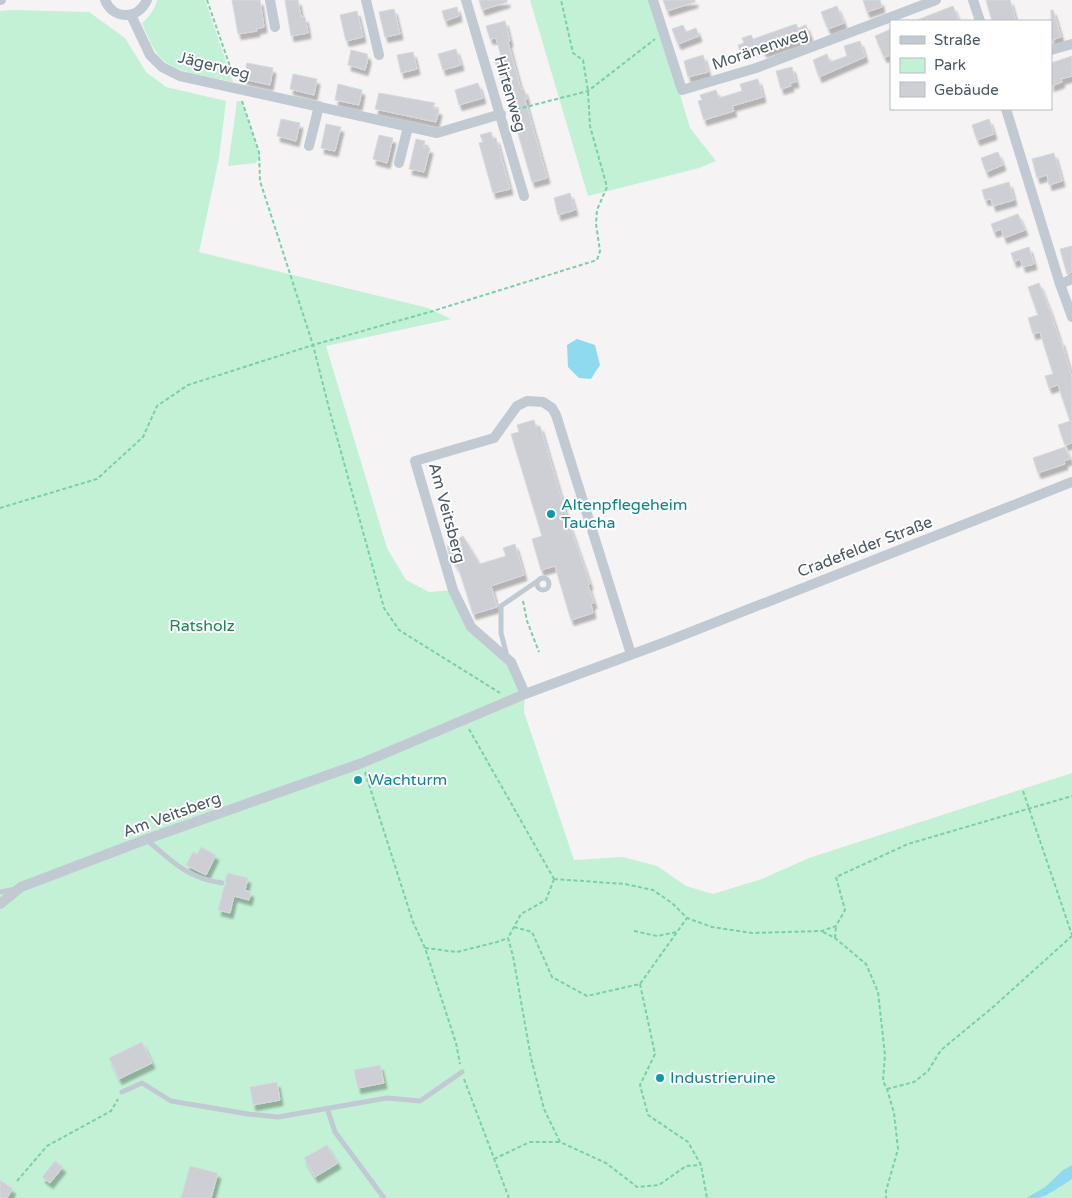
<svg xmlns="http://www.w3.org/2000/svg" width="1072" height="1198" font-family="'Varela Round',sans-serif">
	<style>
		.green { fill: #c3f1d5 }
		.water { fill: #90daee }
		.building { fill: #cdcfd5; stroke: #d7d9de; filter: url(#shadow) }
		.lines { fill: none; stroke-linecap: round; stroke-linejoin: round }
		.path { stroke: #7ad0a6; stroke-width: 2; stroke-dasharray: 4 2.5; stroke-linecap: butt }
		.lane { stroke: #c1cad2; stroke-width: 5 }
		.street { stroke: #c1cad2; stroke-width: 10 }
		.culture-dot { fill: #0f9aa8; stroke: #fff; stroke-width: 2 }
		.labels { text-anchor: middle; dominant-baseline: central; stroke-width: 4; stroke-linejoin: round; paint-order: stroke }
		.street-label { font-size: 16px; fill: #4a5661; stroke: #fff }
		.culture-label { font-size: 16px; fill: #0d838f; stroke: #fff; text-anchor: start }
		.park-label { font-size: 16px; fill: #17864f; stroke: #fff }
	</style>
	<defs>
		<filter id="shadow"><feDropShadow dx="3" dy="5.5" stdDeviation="1" flood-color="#0004"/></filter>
	</defs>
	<rect width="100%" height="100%" fill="#f5f3f3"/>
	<path class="green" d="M157,0H205L233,82C212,77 179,74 163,60C153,51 147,35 142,23C149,17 155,10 157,0Z
		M530,0H652L690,128L716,161L699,168L588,196Z
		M13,10L89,12L125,38L146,72L166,87L226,101L219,158L199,252L428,308L451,319L326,346L387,548L406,580L429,592L453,590L471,627L511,662L525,694L524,712L574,860L623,857L657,866L686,886L713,894L762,879L809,858L1072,773V1165L1063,1170L1045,1187L1026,1198H0V11Z
		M237,101H242L260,156L256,163L228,166Z
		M1072,1179V1198H1041C1051,1191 1063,1187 1072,1179Z"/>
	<path class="water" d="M577,339L595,345L600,365L591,379L579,378L568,367L567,345Z
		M1072,1165V1179C1067,1183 1045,1197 1039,1198C1035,1198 1030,1198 1026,1198L1045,1187L1063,1170Z"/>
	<path class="building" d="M232,0H260L264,27L256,29L257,31L238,34Z
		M285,0H298L301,17H305L308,33L291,36Z
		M479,0H507V2L482,10Z
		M663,0H695V2L667,11Z
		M863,0H880L882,7L867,12Z
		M986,0H1010L1016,21H992Z
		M837,6L844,23L828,29L821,12Z
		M953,6L959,21H918L917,20Z
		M457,7L459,16L445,21L442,11Z
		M394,9L400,34L385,37L379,12Z
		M1051,10H1053L1061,37L1051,40Z
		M357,11L363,37L346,41L340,15Z
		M505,21L510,41L508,42L521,90L524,89L527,99L525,100L547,178L532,182L511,109L494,58L501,56L496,38L490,39L486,26Z
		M796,24L798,28L806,25L810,36L764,52L761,47L741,54L738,45L744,43L742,38L751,35L753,39Z
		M683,25L686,32L696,28L699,36L678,44L672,29Z
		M891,29V55L884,57L875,36Z
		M860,41L865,57L819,77L813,60L827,54L830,62L847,56L844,46Z
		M456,49L461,65L443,70L438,54Z
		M351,50L367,54L368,58L365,70L348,65Z
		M413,52L417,69L401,73L397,55Z
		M703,55L708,72L688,77L684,61Z
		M1072,56V76L1061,79L1062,82L1051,86V63Z
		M247,63L273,68L270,85L243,79Z
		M792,67L796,82L790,83L791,86L781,89L776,71Z
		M293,74L317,79L314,95L290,89Z
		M758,79L763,97L732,106L734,111L704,120L698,101L702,100L700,95L716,90L719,98L742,91L740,84Z
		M478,83L483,98L459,105L455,90Z
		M338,84L362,90L359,105L335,100Z
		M379,93L435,103L433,108L439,110L436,122L375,109Z
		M281,119L300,123L296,141L277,136Z
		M989,119L994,134L977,140L972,125Z
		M326,124L341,127L335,151L321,148Z
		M491,132L493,139L496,138L510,189L493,193L479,143L483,142L480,135Z
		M379,135L393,138L387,163L373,159Z
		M416,139L425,141L423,147L430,148L424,172L409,169Z
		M998,152L1003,165L986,172L981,158Z
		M1054,153L1062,181L1049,185L1047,175L1037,178L1032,159Z
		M1009,182L1014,200L993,206L991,199L985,200L982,190Z
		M570,193L575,210L558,215L554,198Z
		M1018,214L1025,230L1004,238L1001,229L994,232L991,224Z
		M1072,246V272L1067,274L1060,249Z
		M1029,247L1034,264L1023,267L1020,259L1014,262L1011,253Z
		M1039,283L1050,311L1060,341L1061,340L1072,378V443L1065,445L1058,425L1070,421L1058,385L1049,388L1045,376L1053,374L1040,332L1033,334L1028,318L1038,315L1028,287Z
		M534,420L536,427L540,426L569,524L590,584L588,585L594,603L591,604L593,613L571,620L555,566L541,570L532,539L542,536L511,434L519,432L517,425Z
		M1065,447L1070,459L1064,461L1065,464L1038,473L1033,458Z
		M463,536L480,564L506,556L503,548L515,544L524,575L491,586L497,607L473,614L459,570L449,554L447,546Z
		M201,847L216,855L206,875L186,865L193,852L197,854Z
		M228,873L248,878L245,890L251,892L249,900L234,896L230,913L218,910L224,887L226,884L225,880Z
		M142,1042L152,1063L119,1079L109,1058Z
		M380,1065L384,1083L358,1088L354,1070Z
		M277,1082L280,1100L253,1105L250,1087Z
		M327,1145L338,1163L315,1177L304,1158Z
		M55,1161L63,1167L50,1183L42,1177Z
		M190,1166L218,1173L211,1198H181Z
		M0,1180L13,1189L7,1198H0Z"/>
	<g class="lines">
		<path class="path" d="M207,0L234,78
			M242,101L259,152L260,181L313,345L330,412L384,608L399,630L500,693
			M510,111L588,91L655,39
			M0,508L97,479L143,437L157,406L188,385L313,345L433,311L597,260L600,251L596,224L597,210L607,187L590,126L588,91L583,60L573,53L561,0
			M523,601L527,621L539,652
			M469,729L554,879
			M365,772L413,922L425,948L456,1043L460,1064
			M1023,791L1072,935
			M554,879L625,884L653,890L672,903L687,918L712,927L752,933L822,931L836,926L845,910L836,877L908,844L1072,796
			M554,879L546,900L521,914L508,938L513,956L531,1058L544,1109L560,1142L606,1163L637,1187L659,1185L686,1166L701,1165
			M514,927L532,932L552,977L587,996L640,984L687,918
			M634,931L657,936L677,932
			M823,932L835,938L866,964L878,992L885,1055L883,1081L887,1089L894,1113L898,1149L886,1191V1198
			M835,938L836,926
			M425,948L457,952L497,942L508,938
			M640,984L655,1054L640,1085L648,1115L688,1142L701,1165L707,1198
			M464,1079L509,1198
			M887,1089L914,1082L928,1071L941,1050L992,1008L1072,936
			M494,1159L530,1142H560
			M17,1181L47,1146L111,1111L118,1099"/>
		<path class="lane" d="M537 584a6 6 0 1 1 12 0a6 6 0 1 1-12 0Z
			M507,656L501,633V606L539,580
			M147,840C173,862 187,878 222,883
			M0,892L16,889
			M122,1092L142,1083L171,1101L248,1114L278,1117L387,1098L420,1101L462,1072
			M327,1108L335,1132L384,1198"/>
		<path class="street" d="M0,0H1
			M105,0C113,20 138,20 147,0
			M270,0L275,27
			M366,0L379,55
			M466,0L524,196
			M653,0L682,90L756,68L936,0
			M973,0L980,21
			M131,15L150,55L162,67L180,76L437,133L501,114
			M1051,50L1072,44
			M1006,109L1060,284L1072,317
			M309,146L319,106
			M399,163L408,127
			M1060,284L1072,279
			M525,694L511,662L471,627L453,590L415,461L494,438L517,406L527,401L543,402L552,408L556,415L631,654
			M0,904L21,887L147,839L362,763L525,694L668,641L1072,482"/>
	</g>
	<g class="culture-dot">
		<circle cx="551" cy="514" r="5"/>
		<circle cx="358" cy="780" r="5"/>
		<circle cx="660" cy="1078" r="5"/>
	</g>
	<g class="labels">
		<g class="street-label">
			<text transform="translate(760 49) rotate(-19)">Moränenweg</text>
			<text transform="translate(214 66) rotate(14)">Jägerweg</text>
			<text transform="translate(510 94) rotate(74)">Hirtenweg</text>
			<text transform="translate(447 513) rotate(75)">Am Veitsberg</text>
			<text transform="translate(865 547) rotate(-21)">Cradefelder Straße</text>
			<text transform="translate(172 815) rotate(-20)">Am Veitsberg</text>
		</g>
		<g class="culture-label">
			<text x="561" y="505">Altenpflegeheim<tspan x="561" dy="18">Taucha</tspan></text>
			<text x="368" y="780">Wachturm</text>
			<text x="670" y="1078">Industrieruine</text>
		</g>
		<g class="park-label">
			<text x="202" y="626">Ratsholz</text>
		</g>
	</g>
	<rect x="890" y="20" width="162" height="90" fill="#ffffff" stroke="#b7bbc0"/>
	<rect x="900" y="36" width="25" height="8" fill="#c1cad2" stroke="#b7bbc0"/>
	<text x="934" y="45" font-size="15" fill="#4a5661">Straße</text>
	<rect x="900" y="58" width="25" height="15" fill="#c3f1d5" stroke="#b7bbc0"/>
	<text x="934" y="70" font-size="15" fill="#4a5661">Park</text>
	<rect x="900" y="82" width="25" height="15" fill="#cdcfd5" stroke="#b7bbc0"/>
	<text x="934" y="95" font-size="15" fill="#4a5661">Gebäude</text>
</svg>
